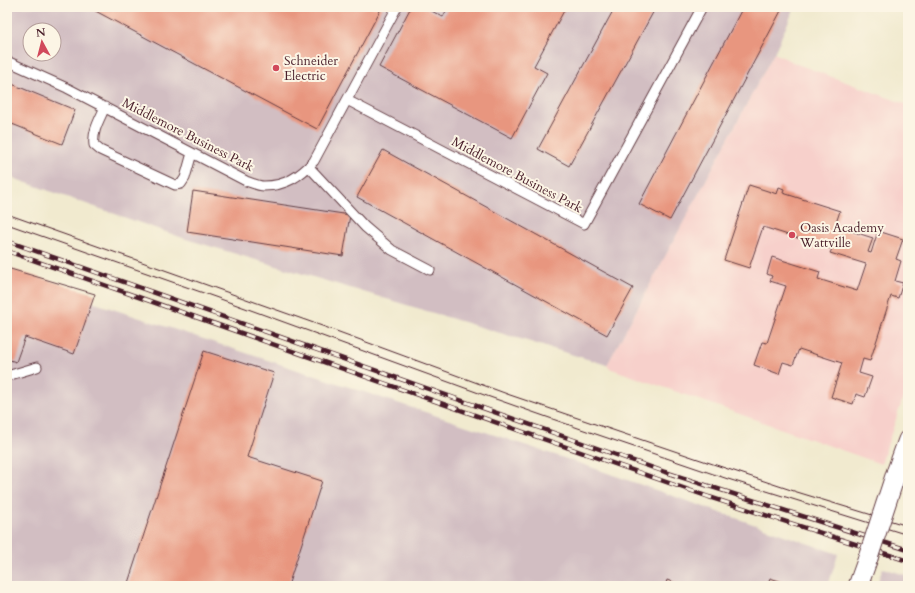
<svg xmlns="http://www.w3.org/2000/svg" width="915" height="593" font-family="Cardo,serif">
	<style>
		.built { fill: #f7d0cb }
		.industrial { fill: #d2bec2; fill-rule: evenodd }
		.building { fill: #e8967f }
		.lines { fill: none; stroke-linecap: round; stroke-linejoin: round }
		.lane-casing { stroke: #633d44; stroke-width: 11 }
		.street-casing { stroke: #633d44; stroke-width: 21 }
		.lane { stroke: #fff; stroke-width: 9 }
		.street { stroke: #fff; stroke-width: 19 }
		.tram { stroke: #4a1f2b; stroke-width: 1 }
		.rail-casing { stroke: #4a1f2b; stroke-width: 4.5 }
		.rail { stroke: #fcf5e5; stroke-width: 3; stroke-dasharray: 9; stroke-linecap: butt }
		.street-bridge-casing { stroke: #633d44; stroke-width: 21; stroke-linecap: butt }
		.street-bridge { stroke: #fff; stroke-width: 19 }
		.poi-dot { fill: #d1495b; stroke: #fcf5e5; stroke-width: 1.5 }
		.labels { text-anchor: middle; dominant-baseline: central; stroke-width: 4; stroke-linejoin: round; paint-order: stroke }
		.poi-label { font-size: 13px; fill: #4a1f2b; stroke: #fcf5e5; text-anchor: start }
		.street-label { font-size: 13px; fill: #4a1f2b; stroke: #fcf5e5 }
	</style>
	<rect width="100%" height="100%" fill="#fcf5e5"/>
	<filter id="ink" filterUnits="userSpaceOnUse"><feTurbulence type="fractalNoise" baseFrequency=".025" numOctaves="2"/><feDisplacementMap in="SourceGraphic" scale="8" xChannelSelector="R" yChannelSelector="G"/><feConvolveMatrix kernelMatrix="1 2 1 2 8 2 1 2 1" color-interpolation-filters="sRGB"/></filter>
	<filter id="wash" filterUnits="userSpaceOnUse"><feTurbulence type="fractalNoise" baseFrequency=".012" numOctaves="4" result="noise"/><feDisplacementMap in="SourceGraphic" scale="16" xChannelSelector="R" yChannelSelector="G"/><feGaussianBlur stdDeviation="0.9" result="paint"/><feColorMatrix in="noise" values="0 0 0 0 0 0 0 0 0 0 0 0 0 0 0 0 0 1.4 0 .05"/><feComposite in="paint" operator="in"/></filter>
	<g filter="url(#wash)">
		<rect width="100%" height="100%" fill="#f1eacf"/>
		<path class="built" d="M774,53L797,64L908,105V383L881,464L609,368L607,365Z"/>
		<path class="industrial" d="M7,7H795L774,53L607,365L186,239L7,176ZM30,30H54V54H30Z
			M7,274L579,463L838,554L828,586H7Z
			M883,568L908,576V586H876Z"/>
		<g id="blocks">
			<path class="building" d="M88,7H382L317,129Z
				M411,7H424L443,17L448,7H566L534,66L547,73L512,138L379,67Z
				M615,7H656L569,166L538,149Z
				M743,7H783L670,220L639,204Z
				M7,82L75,110L62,144L7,122Z
				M383,150L633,288L607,335L357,197Z
				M749,185L777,194L779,187L784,189L783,193L840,211L835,226L873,238L868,252L871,253L878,231L903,239L896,259L901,261L895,281L903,283L898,298L891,296L870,361L863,359L859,373L872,377L865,397L856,394L853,404L831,397L842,363L799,349L793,365L783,362L779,374L754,365L762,342L767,343L786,286L770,281L772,276L767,274L772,257L820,272L818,279L857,291L866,264L830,253L832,249L763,227L749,268L724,260Z
				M193,191L350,215L343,256L187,232Z
				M7,268L95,294L74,354L25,337L16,362L7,359Z
				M204,351L274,373L247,457L322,481L288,586H127Z
				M770,578L795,586H767Z
				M667,580L684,586H665Z"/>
		</g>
	</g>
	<g filter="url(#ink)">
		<use href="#blocks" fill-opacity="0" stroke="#633d44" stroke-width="1"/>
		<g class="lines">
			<defs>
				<path id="lane" d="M7,61L67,88L246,181C252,183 258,186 264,186C286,186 300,176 314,161L397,7
					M347,100L584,224L702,7
					M105,107C100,119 92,131 94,145L100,150L175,185L181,184L185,178L192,153
					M309,167L365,227L392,250L430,270
					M7,376L37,367"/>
				<path id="street" d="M896,473L908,440
					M858,586L868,558"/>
			</defs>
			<use href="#lane" class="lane-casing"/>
			<use href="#street" class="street-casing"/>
			<use href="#lane" class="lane"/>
			<use href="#street" class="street"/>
			<path class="tram" d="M7,214L339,332L510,395L695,458L797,492L908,526
				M7,224L215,297L487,396L581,429L728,479L908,535"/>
			<defs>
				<path id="rail" d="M7,241L665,472L908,550
					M7,251L709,497L908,561"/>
			</defs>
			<use href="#rail" class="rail-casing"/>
			<use href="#rail" class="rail"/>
			<defs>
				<path id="street-bridge" d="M868,558L896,473"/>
			</defs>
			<use href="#street-bridge" class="street-bridge-casing"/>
			<use href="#street-bridge" class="street-bridge"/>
		</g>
	</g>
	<g class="poi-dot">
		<circle cx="276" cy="68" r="4"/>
		<circle cx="792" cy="235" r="4"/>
	</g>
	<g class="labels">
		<g class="poi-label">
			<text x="284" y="61">Schneider<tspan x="284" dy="15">Electric</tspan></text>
			<text x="800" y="228">Oasis Academy<tspan x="800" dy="15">Wattville</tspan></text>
		</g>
		<g class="street-label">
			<text transform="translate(188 135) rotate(27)">Middlemore Business Park</text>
			<text transform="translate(517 175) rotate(28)">Middlemore Business Park</text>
		</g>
	</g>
	<rect width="915" height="593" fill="none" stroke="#fcf5e5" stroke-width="24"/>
	<g transform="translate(42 42) rotate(353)"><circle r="19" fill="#fcf5e5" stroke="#b59f9b"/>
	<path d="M0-3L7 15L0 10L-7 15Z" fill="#d1495b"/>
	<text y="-6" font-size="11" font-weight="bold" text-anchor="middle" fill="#4a1f2b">N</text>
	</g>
</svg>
